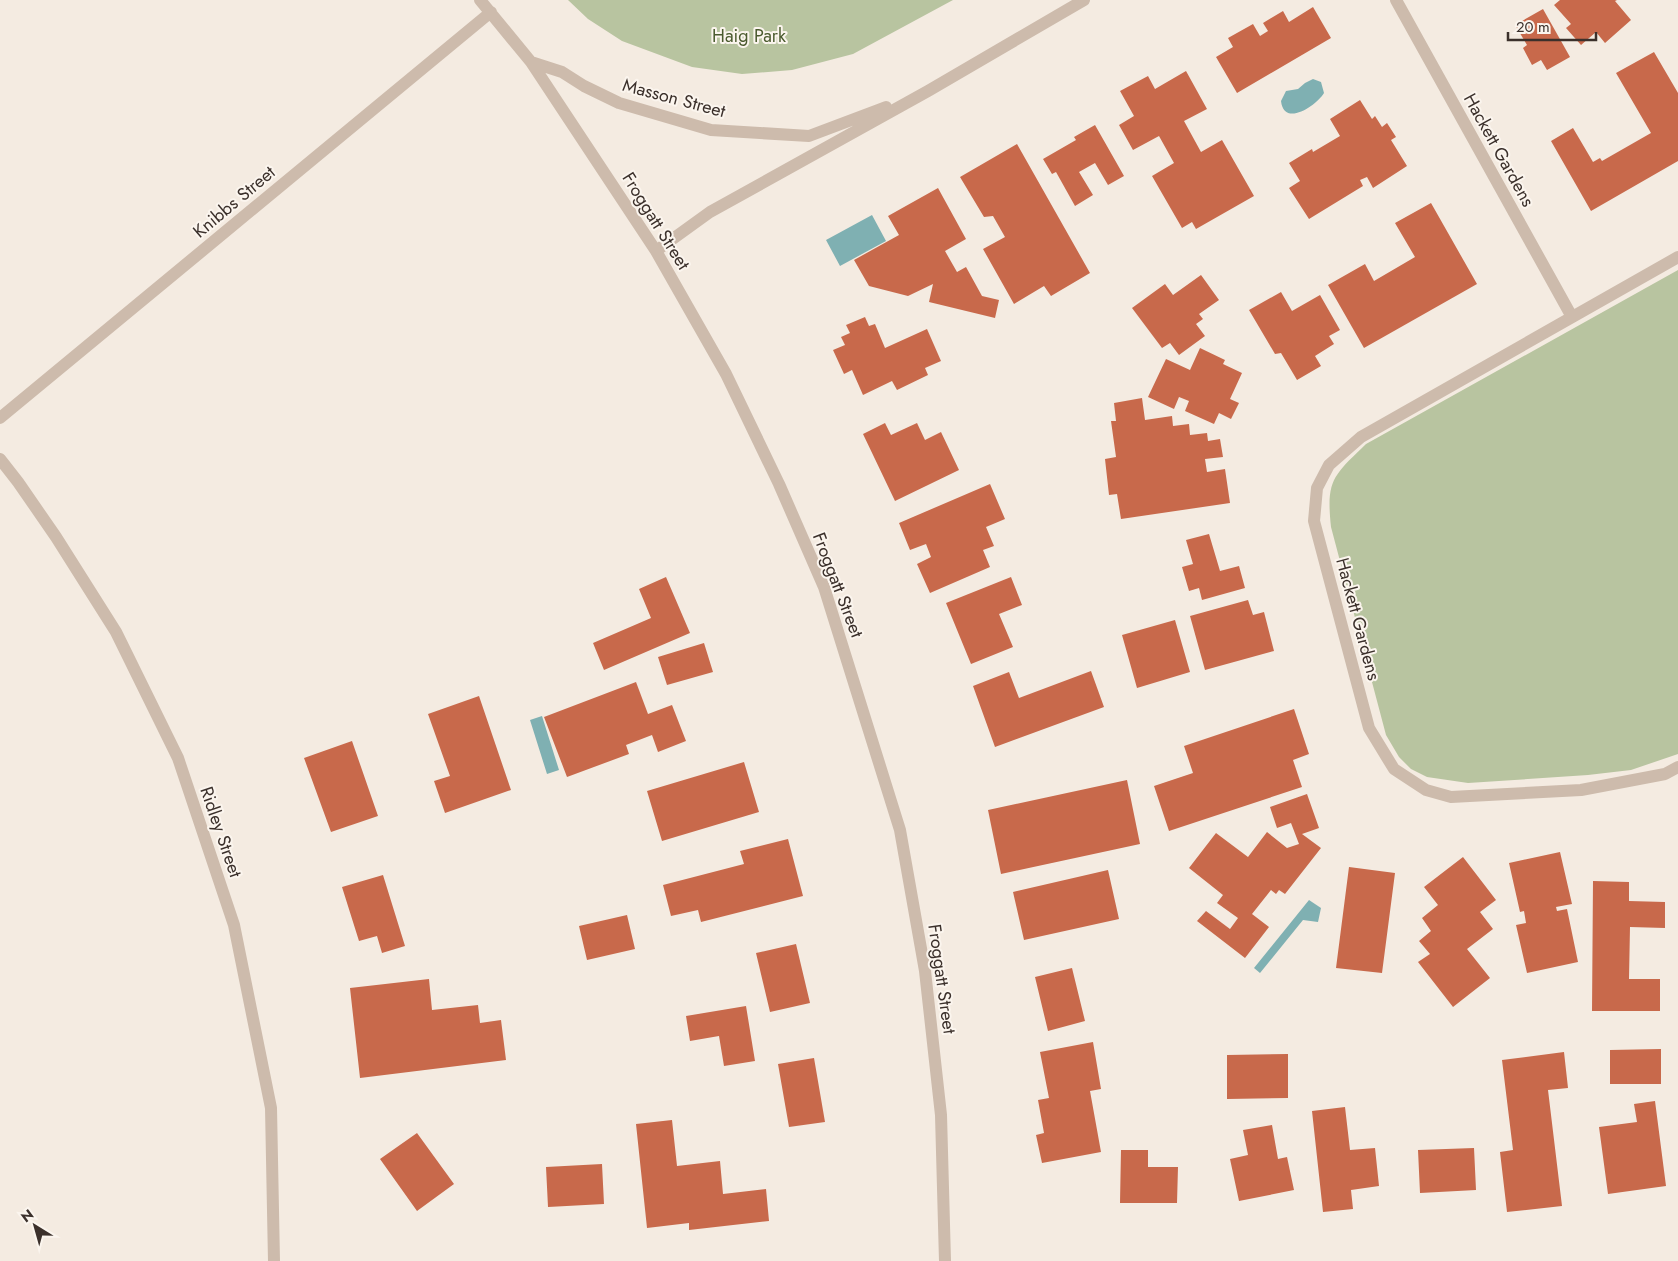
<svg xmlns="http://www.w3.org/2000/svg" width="1678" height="1261" font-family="Jost,sans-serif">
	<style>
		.green { fill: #b8c4a0 }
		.water { fill: #7fb0b2 }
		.building { fill: #c8694b }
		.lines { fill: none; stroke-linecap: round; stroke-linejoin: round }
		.minor { stroke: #cdbbac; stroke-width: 12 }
		.labels { text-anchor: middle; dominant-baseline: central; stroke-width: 4; stroke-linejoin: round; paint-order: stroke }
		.park-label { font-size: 18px; fill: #4a5a2e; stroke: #fbf5ee }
		.street-label { font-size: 18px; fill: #3b302b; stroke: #fbf5ee }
	</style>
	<rect width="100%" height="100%" fill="#f4ebe1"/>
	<path class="green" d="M568,0H953L853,54L792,70L742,74L692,67L622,41L588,19Z
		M1678,270V754L1631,770L1588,775L1468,783L1427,777L1411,769L1399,757L1386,735L1331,527C1326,480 1333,476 1366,444Z"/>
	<path class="water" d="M1313,79L1321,82L1324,93C1317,105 1284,128 1281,101L1286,91L1298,89L1305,83Z
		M872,215L886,241L840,266L826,240Z
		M542,716L559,770L547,774L530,720Z
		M1309,900L1321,908L1318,922L1303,920L1260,973L1254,968Z"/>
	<path class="building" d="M1560,0H1617L1615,1L1631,20L1605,43L1596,32L1581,45L1566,28L1571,24L1554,5Z
		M1313,7L1331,38L1237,93L1216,57L1233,47L1228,38L1253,24L1260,36L1268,31L1263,23L1283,11L1289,22Z
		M1543,9L1570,57L1547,70L1541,60L1532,65L1523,48L1527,45L1515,25Z
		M1654,52L1678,93V161L1591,211L1551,141L1573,128L1593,162L1600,158L1602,161L1651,133L1616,73Z
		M1186,71L1207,109L1184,121L1201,152L1222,140L1254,196L1196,229L1192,222L1182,228L1152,176L1174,163L1159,136L1133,150L1119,125L1134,116L1120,91L1148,76L1155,89Z
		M1360,100L1372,119L1375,116L1382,127L1387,123L1396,137L1391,140L1407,166L1373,188L1367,177L1360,180L1363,186L1309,219L1289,188L1300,181L1289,163L1312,149L1313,152L1340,136L1330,119Z
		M1095,125L1124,176L1108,185L1095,163L1079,172L1093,195L1075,206L1056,172L1052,174L1043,159L1076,140L1074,137Z
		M1017,144L1090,273L1051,296L1044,286L1014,304L983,249L1005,237L993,216L984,217L960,177Z
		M938,188L966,239L945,251L957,272L966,267L982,296L999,300L995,318L929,302L933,284L908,296L869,286L854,260L899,235L888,216Z
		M1431,203L1477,284L1364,348L1328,285L1365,264L1374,281L1415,257L1395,223Z
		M1201,275L1219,300L1199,314L1203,319L1196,324L1205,336L1179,355L1170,343L1162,348L1132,308L1165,284L1173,295Z
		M1281,292L1292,311L1320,295L1340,330L1329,336L1334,344L1315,356L1321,366L1297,380L1281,353L1275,354L1249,310Z
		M865,317L869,326L875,324L885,348L927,329L941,361L925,368L928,375L897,390L892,381L863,395L852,370L844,374L833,350L845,345L841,337L850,333L846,325Z
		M1200,348L1225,360L1223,364L1242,373L1230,399L1239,403L1231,419L1219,413L1214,424L1185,411L1189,401L1179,397L1174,409L1148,397L1166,359L1190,370Z
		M1142,398L1145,420L1172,416L1173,426L1189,424L1190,435L1207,433L1208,441L1220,439L1223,457L1205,459L1207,472L1225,469L1230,503L1121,519L1117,494L1109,495L1105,459L1116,457L1111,421H1116L1114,403Z
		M885,423L891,435L917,423L925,440L941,432L959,470L895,501L863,434Z
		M990,484L1005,519L986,527L994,546L983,550L990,567L930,593L917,564L931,557L926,544L910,550L899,523Z
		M1209,534L1220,571L1239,566L1245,588L1202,600L1199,588L1189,591L1182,567L1193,564L1186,540Z
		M666,577L690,633L604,670L593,643L651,618L639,589Z
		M1011,577L1022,605L999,614L1013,647L971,664L946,603Z
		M1248,600L1253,615L1264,612L1274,651L1205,670L1190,616Z
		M1175,620L1190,672L1137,688L1122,635Z
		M704,643L713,672L667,685L658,657Z
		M1091,671L1104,707L995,747L973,686L1009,672L1019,698Z
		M636,682L648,714L672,705L686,741L658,752L652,735L626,745L629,754L567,777L544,717Z
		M479,696L511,790L445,813L434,781L450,776L428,714Z
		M1294,709L1309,754L1293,760L1302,787L1169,831L1154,786L1193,773L1184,746Z
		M352,741L378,816L331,832L304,758Z
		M744,762L759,812L662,841L647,791Z
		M1127,780L1140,844L1001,874L988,810Z
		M1307,794L1319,828L1302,834L1321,848L1285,894L1279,890L1276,894L1271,890L1252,914L1269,927L1245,958L1197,921L1206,911L1230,929L1238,918L1217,903L1223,895L1189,868L1216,833L1248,857L1267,832L1287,848L1299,844L1291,823L1277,828L1270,807Z
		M788,839L803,896L701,922L698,910L671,916L663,885L744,864L740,851Z
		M1560,852L1572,904L1556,907L1557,911L1567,909L1578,962L1527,973L1516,925L1526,923L1524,911L1520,912L1509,863Z
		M1463,857L1496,900L1480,912L1493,929L1467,949L1490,978L1453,1007L1418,962L1430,954L1419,941L1431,931L1422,918L1438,905L1424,887Z
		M1349,867L1395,873L1382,973L1336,968Z
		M1108,870L1119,919L1024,940L1013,892Z
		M383,875L405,946L382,953L377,936L359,941L342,887Z
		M1593,881L1629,882V901L1665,902V928L1630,927L1629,979H1660V1011H1592Z
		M627,915L635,949L587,960L579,926Z
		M796,944L810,1003L770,1012L756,953Z
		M1072,968L1085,1021L1048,1031L1035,977Z
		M429,979L432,1010L478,1005L480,1023L501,1020L506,1060L360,1078L350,988Z
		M746,1006L755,1061L724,1066L719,1036L690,1041L686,1016Z
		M1093,1042L1101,1089L1090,1091L1101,1152L1042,1163L1036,1135L1044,1133L1038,1100L1049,1098L1040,1052Z
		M1661,1049V1084H1610V1050Z
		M1564,1052L1568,1088L1548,1090L1562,1206L1507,1212L1500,1152L1513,1150L1502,1060Z
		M1288,1054V1098L1227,1099V1055Z
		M814,1058L825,1122L789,1127L778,1064Z
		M1655,1101L1666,1186L1608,1194L1599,1127L1637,1122L1634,1104Z
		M1345,1107L1350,1150L1375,1148L1379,1186L1351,1190L1353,1209L1323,1212L1312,1111Z
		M672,1120L677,1166L720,1161L723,1194L766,1189L769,1221L689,1230V1223L647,1228L636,1124Z
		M1272,1125L1278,1159L1287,1157L1294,1190L1239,1201L1230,1159L1248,1155L1243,1130Z
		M417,1133L454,1184L417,1211L380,1159Z
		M1474,1148L1476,1190L1420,1193L1418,1150Z
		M1121,1150H1148V1167H1178L1177,1203H1120Z
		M602,1164L604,1204L548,1207L546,1167Z"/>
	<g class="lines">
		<path class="minor" d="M480,0L531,62L656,251L726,374L779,484L824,587L900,830L925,971L941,1115L945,1261
			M1396,0L1572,317
			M531,62L562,72L584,86L619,103L711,130L809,136L886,107
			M656,251L710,212L928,91L1084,0
			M1678,257L1361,437L1329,465L1317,488L1314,521L1369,728L1394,769L1426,790L1451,797L1581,790L1665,774L1678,767
			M0,418L491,12
			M0,459L18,482L56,537L116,632L178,758L234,925L271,1108L274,1261"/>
	</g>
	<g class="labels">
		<g class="park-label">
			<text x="749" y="36">Haig Park</text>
		</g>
		<g class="street-label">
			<text transform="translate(674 98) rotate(15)">Masson Street</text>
			<text transform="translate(1499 150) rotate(61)">Hackett Gardens</text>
			<text transform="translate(234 202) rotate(-40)">Knibbs Street</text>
			<text transform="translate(656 221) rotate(58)">Froggatt Street</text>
			<text transform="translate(838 585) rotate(69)">Froggatt Street</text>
			<text transform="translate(1358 619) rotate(75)">Hackett Gardens</text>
			<text transform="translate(221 832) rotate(71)">Ridley Street</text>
			<text transform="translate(942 979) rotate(82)">Froggatt Street</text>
		</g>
	</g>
	<g transform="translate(35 1226) rotate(323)" stroke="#fbf5ee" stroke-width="4" paint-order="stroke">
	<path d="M0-4L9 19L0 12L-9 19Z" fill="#3b302b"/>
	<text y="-8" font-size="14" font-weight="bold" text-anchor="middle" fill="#3b302b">N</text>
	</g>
	<path d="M1508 32v8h88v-8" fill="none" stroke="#3b302b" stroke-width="2.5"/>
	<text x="1516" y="32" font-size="15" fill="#3b302b" stroke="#fbf5ee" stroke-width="4" paint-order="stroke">20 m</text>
</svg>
